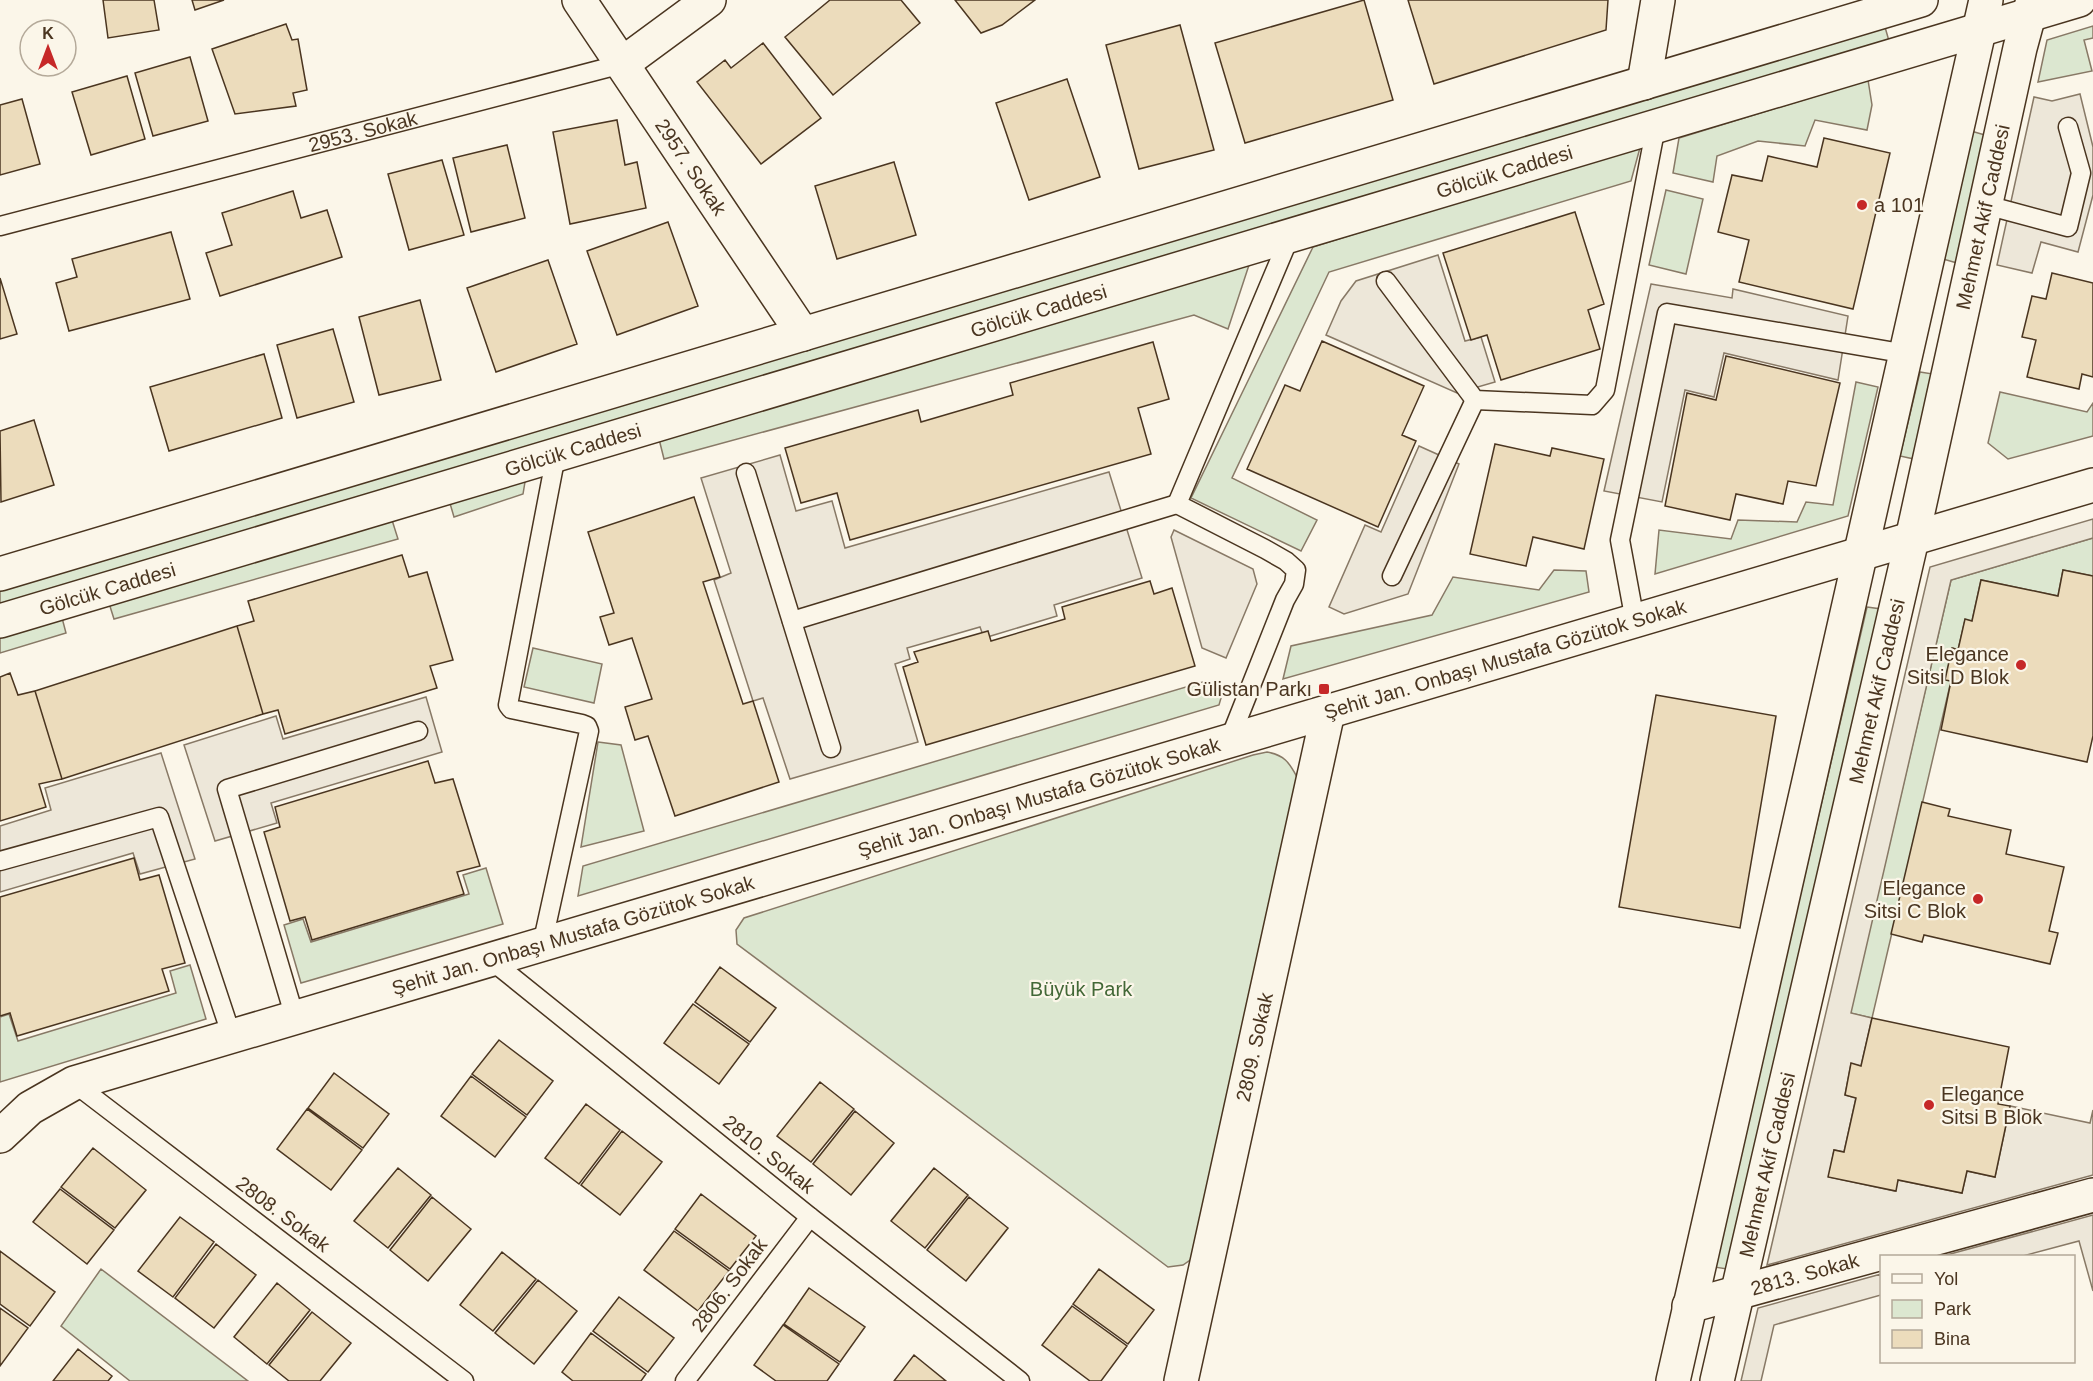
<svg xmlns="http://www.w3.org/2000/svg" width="2093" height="1381" font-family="Helvetica,sans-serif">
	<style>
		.green { fill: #dce7d0; stroke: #887966; stroke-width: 1.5 }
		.parking { fill: #ede7d9; stroke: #887966; stroke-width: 1.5 }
		.building { fill: #ecdcbc; stroke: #4a3520; stroke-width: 1.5 }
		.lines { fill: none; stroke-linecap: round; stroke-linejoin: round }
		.lane-casing { stroke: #4a3520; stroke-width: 21 }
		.street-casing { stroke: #4a3520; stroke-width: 36 }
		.secondary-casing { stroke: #4a3520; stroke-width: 36 }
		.primary-casing { stroke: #4a3520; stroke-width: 36 }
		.lane { stroke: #fbf6e9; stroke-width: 18 }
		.street { stroke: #fbf6e9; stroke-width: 33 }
		.secondary { stroke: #fbf6e9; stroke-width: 33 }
		.primary { stroke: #fbf6e9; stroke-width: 33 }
		.poi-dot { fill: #c62828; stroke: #fbf6e9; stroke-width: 2 }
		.labels { text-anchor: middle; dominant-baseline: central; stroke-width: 4.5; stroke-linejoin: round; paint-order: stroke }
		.street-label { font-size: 20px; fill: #4a3520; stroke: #fbf6e9 }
		.poi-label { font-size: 20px; fill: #4a3520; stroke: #fbf6e9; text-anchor: end }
		.park-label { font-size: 20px; fill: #436837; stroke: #fbf6e9 }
	</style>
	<rect width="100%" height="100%" fill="#fbf6e9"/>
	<path class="green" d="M2093,26V38L2084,40L2092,71L2038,82L2047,40Z
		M1885,27L1889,41L0,607V591Z
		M1868,80L1872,105L1867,130L1815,120L1805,146L1758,141L1717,156L1713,182L1673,173L1679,138Z
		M1971,131L1985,135L1957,263L1943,259Z
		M1641,144L1631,181L1329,272L1232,478L1317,520L1301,551L1191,498L1313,247Z
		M1666,190L1703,199L1686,274L1649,265Z
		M1249,265L1228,329L1194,315L664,459L658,435Z
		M1920,372L1933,374L1914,459L1900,456Z
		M1856,382L1878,387L1848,516L1655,574L1659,530L1731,539L1738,520L1797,522L1806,502L1833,505Z
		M2000,392L2087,412L2093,403V436L2008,459L1988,443Z
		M526,476L523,494L454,517L449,500Z
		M392,520L398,539L114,619L108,600Z
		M2093,538V576L2063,570L2058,596L1981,580L1972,621L1965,620L1958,650L1953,648L1945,680L1951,681L1872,1018L1850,1013L1951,580Z
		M1554,570L1586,571L1589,592L1283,679L1291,646L1432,615L1453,577L1539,590Z
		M1867,607L1881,609L1727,1269L1714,1267Z
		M61,614L66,633L0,653V633Z
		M533,648L602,664L594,703L524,687Z
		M1206,681L1223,691L1219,705L578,896L583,866Z
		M598,742L621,745L644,831L581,847Z
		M1267,752C1284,755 1289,762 1297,777L1200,1253L1183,1265L1168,1267L737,944L736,930L744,918L1253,755Z
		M486,868L503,924L301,983L284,925L303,919L311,942L469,894L463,875Z
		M190,965L206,1019L0,1082V1017L9,1014L18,1041L176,993L170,971Z
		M101,1269L248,1381H130L61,1326Z"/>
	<path class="parking" d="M2080,94L2093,147V195L2078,252L2041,242L2032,273L1997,265L2034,97L2052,101Z
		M1438,255L1465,341L1481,337L1495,382L1457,393L1326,335L1341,301L1356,281Z
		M1651,284L1732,298L1733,289L1848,316L1838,380L1724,353L1714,397L1685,390L1662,502L1604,491Z
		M1419,446L1459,464L1408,594L1344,614L1329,607L1365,525L1381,532Z
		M780,455L796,511L832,501L845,548L1109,472L1142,578L1054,605L1057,616L984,638L980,627L907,648L910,659L895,664L918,742L790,779L763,698L753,701L714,580L731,573L701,478Z
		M2093,519V538L1951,580L1851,1013L1872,1018L1861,1066L1851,1064L1845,1095L1856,1098L1844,1152L1834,1150L1829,1177L1895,1191L1898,1180L1962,1193L1967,1171L1995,1177L2010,1106L2090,1123L2093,1110V1175L1767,1265L1930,567Z
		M1174,530L1253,569L1257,584L1226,658L1202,648L1171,537Z
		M426,697L442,752L271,803L277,823L215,841L184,745L276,716L283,739Z
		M161,753L195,859L140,874L133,853L0,892V826L51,810L45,788Z
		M2093,1215V1291L2079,1241L2023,1256H1943Z
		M1881,1274V1295L1774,1325L1761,1381H1741L1758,1308Z"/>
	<path class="building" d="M103,0H154L159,30L108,38Z
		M192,0H224L195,10Z
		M830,0H901L920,23L833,95L785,37Z
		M955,0H1035L1002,25L981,33Z
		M1364,0L1393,100L1245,143L1215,43Z
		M1408,0H1608L1606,30L1434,84Z
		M286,24L292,40L298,39L307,90L293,93L296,106L235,114L212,49Z
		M1180,25L1214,150L1139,169L1106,45Z
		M763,43L821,118L761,164L697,82L725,60L731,68Z
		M190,57L208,121L153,136L135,73Z
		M127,76L145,139L91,155L72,92Z
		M1067,79L1100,177L1029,200L996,103Z
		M22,99L40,164L0,175V105Z
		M617,120L625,165L637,162L646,208L570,224L553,132Z
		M1824,138L1890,153L1853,309L1739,282L1749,240L1718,232L1732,175L1762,181L1768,156L1817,167Z
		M507,145L525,218L471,232L453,158Z
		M442,160L464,235L409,250L388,174Z
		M894,162L916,235L837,259L815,186Z
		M293,191L301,218L327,210L342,257L220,296L206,253L232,245L222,213Z
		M1575,212L1604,304L1588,310L1600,349L1501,380L1487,335L1471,340L1443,253Z
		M668,222L698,306L617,335L587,251Z
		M171,232L190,299L69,331L56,283L77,277L72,259Z
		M548,260L577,344L496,372L467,288Z
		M2052,273L2093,283V377L2082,374L2079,389L2027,377L2036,340L2022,337L2032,296L2046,299Z
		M0,278L17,334L0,339Z
		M420,300L441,380L379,395L359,317Z
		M333,329L354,402L297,418L277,345Z
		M1322,341L1424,386L1402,435L1416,441L1378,527L1247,469L1285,385L1300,391Z
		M1153,342L1169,399L1138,408L1151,454L850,540L837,493L801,503L785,448L918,410L921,422L1013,395L1010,383Z
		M264,354L282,418L169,451L150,387Z
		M1726,356L1840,383L1816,486L1788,481L1783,504L1736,494L1730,520L1665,506L1687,393L1716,400Z
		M34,420L54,485L1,502L0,431Z
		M1495,444L1550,456L1552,448L1604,459L1584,549L1533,537L1526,566L1470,554Z
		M694,497L720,577L703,582L743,704L753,701L779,782L675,816L648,736L635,740L625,707L652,699L632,638L609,645L600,617L614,613L588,532Z
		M402,555L409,577L427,572L453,660L430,666L437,688L285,734L278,710L263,714L237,626L254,621L248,601Z
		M2063,570L2093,576V736L2087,762L1941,730L1951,681L1945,680L1952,648L1958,650L1965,619L1972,621L1981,580L2058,596Z
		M1150,581L1154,594L1172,588L1195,666L926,745L903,667L918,662L914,652L988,631L991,641L1065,619L1062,607Z
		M237,626L263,714L62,779L35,691Z
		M10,673L18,695L35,691L62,779L39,784L46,807L0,821V677Z
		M1656,695L1776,716L1740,928L1619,907Z
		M428,761L435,783L453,779L480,866L457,872L464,894L312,940L305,917L290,921L264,832L280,827L275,807Z
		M1922,802L1950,809L1948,816L2011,830L2006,854L2064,867L2049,931L2058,933L2050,964L1924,935L1922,942L1891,934Z
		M134,858L140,880L159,875L185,963L162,969L169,991L17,1036L10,1013L0,1016V897Z
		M720,967L776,1008L750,1042L695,1002Z
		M693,1004L749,1044L719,1084L664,1043Z
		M1872,1018L2009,1047L1998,1104L2010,1106L1995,1177L1967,1171L1962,1193L1898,1180L1896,1191L1828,1177L1834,1150L1844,1152L1856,1098L1845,1095L1851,1063L1861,1066Z
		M499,1040L553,1081L527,1115L472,1074Z
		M334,1073L389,1114L363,1148L308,1108Z
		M471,1076L526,1117L495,1157L441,1116Z
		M820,1082L854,1109L811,1162L777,1136Z
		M586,1104L620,1130L579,1184L545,1158Z
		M307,1109L362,1150L331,1190L277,1149Z
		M855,1111L894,1143L851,1195L813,1164Z
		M622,1131L662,1162L620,1215L581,1185Z
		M93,1148L146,1190L115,1228L61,1187Z
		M398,1168L431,1195L388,1248L354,1221Z
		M934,1168L968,1195L925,1248L891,1221Z
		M60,1189L114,1230L87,1264L33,1222Z
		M701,1194L756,1236L730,1269L675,1229Z
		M432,1197L471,1229L428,1281L390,1250Z
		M969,1197L1008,1228L966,1281L927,1250Z
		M180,1217L214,1242L173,1297L138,1271Z
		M674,1231L729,1271L698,1311L644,1270Z
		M216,1244L256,1275L214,1328L175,1298Z
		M0,1251L55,1292L30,1326L0,1304Z
		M502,1252L536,1279L493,1331L460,1305Z
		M1099,1269L1154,1310L1128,1344L1073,1304Z
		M538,1280L577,1311L534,1364L495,1333Z
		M277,1283L310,1310L267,1364L234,1337Z
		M809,1288L865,1327L840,1362L784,1324Z
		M619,1297L674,1338L648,1372L593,1331Z
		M1072,1306L1127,1346L1101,1381H1090L1042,1345Z
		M0,1308L28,1328L0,1366Z
		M312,1312L351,1343L320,1381H289L269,1365Z
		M783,1325L839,1364L827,1381H776L754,1365Z
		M591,1333L646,1374L641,1381H573L562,1372Z
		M78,1349L112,1376L108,1381H53Z
		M914,1355L946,1381H894Z"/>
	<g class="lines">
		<defs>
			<g id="lane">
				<path d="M1986,205L2068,227L2081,173L2068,127"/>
				<path id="s1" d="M0,226L622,64"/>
				<path d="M1386,281L1475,400L1592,405L1605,390L1656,126"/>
				<path d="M746,473L831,748"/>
				<path d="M1392,576L1475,400"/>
				<path d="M792,621L1177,504"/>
				<path d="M1635,621L1620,540L1667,313L1907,354"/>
				<path d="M1229,741L1285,600L1294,584L1296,570L1286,561L1265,549L1177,504L1290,236"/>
				<path d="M0,861L159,817L232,1037"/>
				<path d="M542,945L589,731L587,726L582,724L516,710L511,709L508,705L556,455"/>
				<path d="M491,960L810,1217L1020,1381"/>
				<path d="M295,1018L227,789L418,731"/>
				<path d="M74,1083L464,1381"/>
				<path d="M685,1381L810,1217"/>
			</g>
			<g id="street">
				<path id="s2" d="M579,0L803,334"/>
				<path d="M622,64L709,0"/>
				<path d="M1644,83L1658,0"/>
				<path id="s3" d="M0,1136L30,1108L74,1083L2093,485"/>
				<path id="s4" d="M1689,1306L2093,1195"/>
				<path id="s5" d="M1181,1381L1328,712"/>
			</g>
			<g id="secondary">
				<path d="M1673,1381L1986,0"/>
				<path id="s6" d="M1717,1381L1912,539L2020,48L2033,0"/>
			</g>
			<g id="primary">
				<path d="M0,574L1921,0"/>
				<path id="s7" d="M0,621L2079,0"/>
			</g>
		</defs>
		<use href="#lane" class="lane-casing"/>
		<use href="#street" class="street-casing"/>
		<use href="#secondary" class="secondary-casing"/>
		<use href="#primary" class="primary-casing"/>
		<use href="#lane" class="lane"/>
		<use href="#street" class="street"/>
		<use href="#secondary" class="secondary"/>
		<use href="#primary" class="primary"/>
	</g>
	<g class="poi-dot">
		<circle cx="1862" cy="205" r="6"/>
		<circle cx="2021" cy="665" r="6"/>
		<rect x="1318" y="683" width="12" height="12" rx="3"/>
		<circle cx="1978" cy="899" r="6"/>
		<circle cx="1929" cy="1105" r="6"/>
	</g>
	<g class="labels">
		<g class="street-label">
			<text stroke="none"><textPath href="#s1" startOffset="375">2953. Sokak</textPath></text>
			<text stroke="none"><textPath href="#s2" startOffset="201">2957. Sokak</textPath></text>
			<text stroke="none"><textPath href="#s7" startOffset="1570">Gölcük Caddesi</textPath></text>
			<text stroke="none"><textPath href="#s6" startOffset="1194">Mehmet Akif Caddesi</textPath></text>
			<text stroke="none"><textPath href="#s7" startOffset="1084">Gölcük Caddesi</textPath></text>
			<text stroke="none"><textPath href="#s7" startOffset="598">Gölcük Caddesi</textPath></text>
			<text stroke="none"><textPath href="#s7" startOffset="112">Gölcük Caddesi</textPath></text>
			<text stroke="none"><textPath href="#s3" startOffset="1584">Şehit Jan. Onbaşı Mustafa Gözütok Sokak</textPath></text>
			<text stroke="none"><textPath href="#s6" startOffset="708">Mehmet Akif Caddesi</textPath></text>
			<text stroke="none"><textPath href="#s3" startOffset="1098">Şehit Jan. Onbaşı Mustafa Gözütok Sokak</textPath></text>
			<text stroke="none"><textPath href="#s3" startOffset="612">Şehit Jan. Onbaşı Mustafa Gözütok Sokak</textPath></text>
			<text stroke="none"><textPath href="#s5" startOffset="342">2809. Sokak</textPath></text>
			<text transform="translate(769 1154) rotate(39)">2810. Sokak</text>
			<text stroke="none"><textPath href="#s6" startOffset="222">Mehmet Akif Caddesi</textPath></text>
			<text transform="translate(283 1214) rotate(37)">2808. Sokak</text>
			<text stroke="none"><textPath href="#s4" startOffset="120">2813. Sokak</textPath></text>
			<text transform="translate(729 1285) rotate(-53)">2806. Sokak</text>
		</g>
		<g class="poi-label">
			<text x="1874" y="205" text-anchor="start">a 101</text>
			<text x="2009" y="654">Elegance<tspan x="2009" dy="23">Sitsi D Blok</tspan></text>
			<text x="1312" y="689">Gülistan Parkı</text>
			<text x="1966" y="888">Elegance<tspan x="1966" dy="23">Sitsi C Blok</tspan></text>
			<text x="1941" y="1094" text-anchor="start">Elegance<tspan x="1941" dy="23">Sitsi B Blok</tspan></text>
		</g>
		<g class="park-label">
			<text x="1081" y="989">Büyük Park</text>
		</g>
	</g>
	<rect x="1880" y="1255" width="195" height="108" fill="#fbf6e9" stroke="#b4a999" stroke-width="1.5"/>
	<rect x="1892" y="1274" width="30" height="9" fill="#fbf6e9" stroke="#b4a999" stroke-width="1.5"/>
	<text x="1934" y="1285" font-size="18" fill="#4a3520">Yol</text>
	<rect x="1892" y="1300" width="30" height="18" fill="#dce7d0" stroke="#b4a999" stroke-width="1.5"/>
	<text x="1934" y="1315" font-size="18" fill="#4a3520">Park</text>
	<rect x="1892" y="1330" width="30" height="18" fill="#ecdcbc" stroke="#b4a999" stroke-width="1.5"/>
	<text x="1934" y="1345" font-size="18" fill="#4a3520">Bina</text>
	<g transform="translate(48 48)"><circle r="28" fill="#fbf6e9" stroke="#b4a999" stroke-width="1.5"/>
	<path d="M0-4.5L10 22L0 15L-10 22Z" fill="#c62828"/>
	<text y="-9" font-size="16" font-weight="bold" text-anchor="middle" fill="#4a3520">K</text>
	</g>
</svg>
